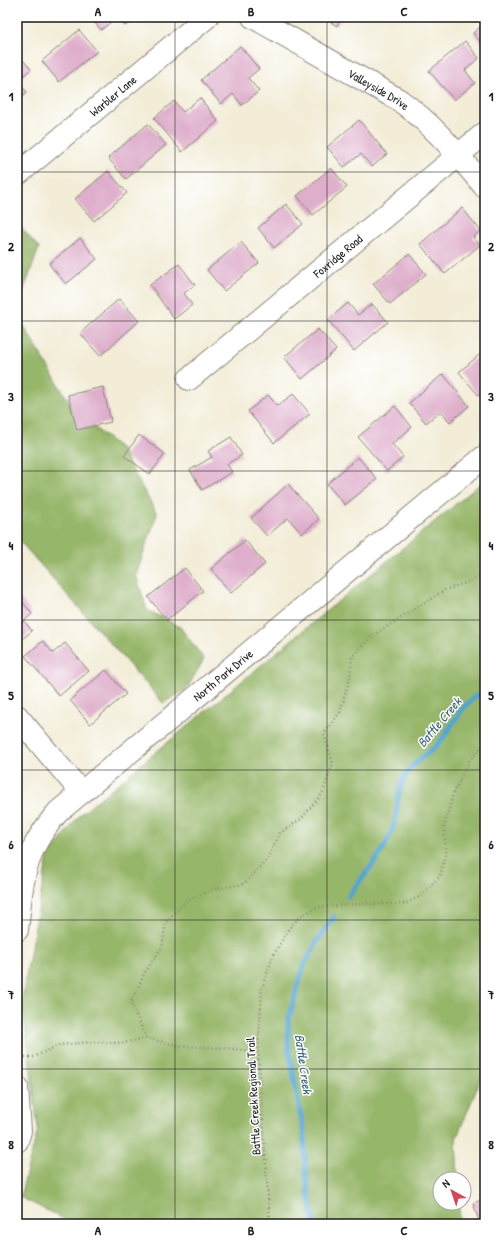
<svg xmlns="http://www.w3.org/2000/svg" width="502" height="1241" font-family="'Patrick Hand',sans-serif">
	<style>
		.forest { fill: #96b669; stroke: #596942 }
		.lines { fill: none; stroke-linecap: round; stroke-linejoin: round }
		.stream { stroke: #53a4ce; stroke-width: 5.5 }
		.building { fill: #deaecb }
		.minor-casing { stroke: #88847a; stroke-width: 24 }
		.path { stroke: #88847a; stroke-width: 2.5; stroke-dasharray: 1 3; stroke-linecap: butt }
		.minor { stroke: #fff; stroke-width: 22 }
		.grid { fill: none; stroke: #1c1c1c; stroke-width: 1; stroke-opacity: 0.55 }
		.labels { text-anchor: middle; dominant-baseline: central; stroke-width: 3; stroke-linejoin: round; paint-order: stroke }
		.street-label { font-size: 12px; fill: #1c1c1c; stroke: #fff }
		.water-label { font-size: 13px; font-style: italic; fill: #386075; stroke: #fff }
		.neatline { fill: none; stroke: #1c1c1c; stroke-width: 1.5 }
		.grid-label { font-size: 13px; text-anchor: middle; font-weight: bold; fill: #1c1c1c }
	</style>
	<rect width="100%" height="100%" fill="#fff"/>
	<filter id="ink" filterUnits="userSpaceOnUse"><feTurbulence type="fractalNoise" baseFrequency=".025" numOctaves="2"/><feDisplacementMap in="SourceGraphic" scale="8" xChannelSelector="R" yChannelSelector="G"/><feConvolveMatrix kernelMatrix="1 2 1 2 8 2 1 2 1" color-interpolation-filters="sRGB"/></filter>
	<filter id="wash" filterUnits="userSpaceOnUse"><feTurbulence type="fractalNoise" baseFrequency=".012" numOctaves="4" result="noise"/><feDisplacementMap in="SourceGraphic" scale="16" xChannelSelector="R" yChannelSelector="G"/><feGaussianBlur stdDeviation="0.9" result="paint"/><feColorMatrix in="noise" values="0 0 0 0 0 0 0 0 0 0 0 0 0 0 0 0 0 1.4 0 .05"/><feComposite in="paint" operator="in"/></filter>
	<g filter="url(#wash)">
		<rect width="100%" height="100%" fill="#f3edd8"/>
		<path class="forest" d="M17,223L39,248L17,309Z
			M17,315L75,412L120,448L157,514L136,575L147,610L180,627L204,659L186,690L163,703L17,538Z
			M485,480V1069L456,1139L458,1179H440V1203H459L460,1224H74L20,1197L38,1129L22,998L48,856L80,815Z"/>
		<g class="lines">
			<path class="stream" d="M349,896C364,874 385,853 393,827C399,810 396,789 406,774C414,762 427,755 437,745C453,728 462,700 485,691
				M314,1224L306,1177L304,1134L288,1043V1022L303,967L318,940L334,917"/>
		</g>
		<g id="blocks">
			<path class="building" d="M90,17H117L101,30Z
				M117,17H136L125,26Z
				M322,17H342L337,26Z
				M485,23V47L473,33Z
				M79,30L97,51L59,82L42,61Z
				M465,41L479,58L465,70L475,83L454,100L429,71Z
				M240,46L259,69L248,78L259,91L242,105L233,94L221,104L201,80Z
				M17,53L31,69L17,81Z
				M17,81L27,92L17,101Z
				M200,98L218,121L182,152L154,118L174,101L183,112Z
				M359,120L387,154L372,167L361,154L344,167L327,147Z
				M148,124L166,145L126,179L108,158Z
				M331,168L347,187L313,215L297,196Z
				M108,171L127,193L94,221L75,199Z
				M286,204L303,224L274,248L258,228Z
				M462,208L481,231L473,237L480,245L445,274L420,244Z
				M80,238L97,259L66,284L49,264Z
				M241,242L259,263L224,291L207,270Z
				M409,254L426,274L390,304L373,284Z
				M179,264L195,285L184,293L192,305L174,319L150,285Z
				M119,299L139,321L100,356L80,333Z
				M348,303L358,315L372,304L388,322L354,351L328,320Z
				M318,329L336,350L302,379L284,357Z
				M485,350V390L479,396L459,372Z
				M443,374L469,406L450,422L441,411L426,423L409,403Z
				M103,387L111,422L77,430L68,395Z
				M293,394L310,414L274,443L248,411L268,395L277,406Z
				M395,406L412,427L392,444L403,457L387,471L358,437Z
				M139,435L165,454L150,474L124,456Z
				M231,437L242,455L227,464L232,472L202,490L190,470L212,457L208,451Z
				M358,457L377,479L345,505L327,484Z
				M288,484L319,519L302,534L288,518L267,536L251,518Z
				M245,540L265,564L231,593L211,569Z
				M185,568L203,591L167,620L148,597Z
				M19,597L32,614L24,621L32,631L17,643V599Z
				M43,641L53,653L65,643L89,671L59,696L25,656Z
				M106,670L126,694L90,724L70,700Z
				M485,1199V1224H480L473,1203Z"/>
		</g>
	</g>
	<g filter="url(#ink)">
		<use href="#blocks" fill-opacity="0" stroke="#88847a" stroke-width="1"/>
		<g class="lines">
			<defs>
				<g id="minor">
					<path id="s1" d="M253,17L399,100C435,126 456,153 485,187"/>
					<path id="s2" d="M18,174L207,17"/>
					<path id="s3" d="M189,379L485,133"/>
					<path d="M17,716L81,792"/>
					<path id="s4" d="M17,930C20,905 21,878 31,854C37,838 47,825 58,812L485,456"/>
					<path d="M17,1087L20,1131L17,1141"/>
				</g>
			</defs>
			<use href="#minor" class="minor-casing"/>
			<path class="path" d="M146,1038L131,1003L145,972L162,947L166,922L186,901L214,889L244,884L267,859L280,833L301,819L322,794L333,763L324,734L340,712L350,677L352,657L372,636L445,590L474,580L485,572
				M17,1057H34L59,1045L92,1042L123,1043L146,1038L180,1046L225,1048L258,1052
				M270,1224L258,1052L262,988L273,956L289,928L301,916L318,907L358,904H404L421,896L440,876L446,852L444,827L453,794L469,761L485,743"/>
			<use href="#minor" class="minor"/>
		</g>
	</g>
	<path class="grid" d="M175,17V1224M327,17V1224M17,172H485M17,321H485M17,471H485M17,620H485M17,770H485M17,920H485M17,1069H485"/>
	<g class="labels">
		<g class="street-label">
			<text stroke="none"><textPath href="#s1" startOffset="145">Valleyside Drive</textPath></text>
			<text stroke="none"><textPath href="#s2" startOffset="123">Warbler Lane</textPath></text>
			<text stroke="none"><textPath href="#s3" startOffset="193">Foxridge Road</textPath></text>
			<text stroke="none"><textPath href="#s4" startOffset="342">North Park Drive</textPath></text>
			<text transform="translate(253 1096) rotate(-93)">Battle Creek Regional Trail</text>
		</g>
		<g class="water-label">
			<text transform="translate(439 722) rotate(-50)">Battle Creek</text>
			<text transform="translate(304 1064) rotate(82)">Battle Creek</text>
		</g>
	</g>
	<rect width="502" height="1241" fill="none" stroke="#fff" stroke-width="44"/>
	<g transform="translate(452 1191) rotate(320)"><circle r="19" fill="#ffffff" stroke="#a4a4a4"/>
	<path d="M0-3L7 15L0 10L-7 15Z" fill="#d1495b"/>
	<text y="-6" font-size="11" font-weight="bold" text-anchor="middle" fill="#1c1c1c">N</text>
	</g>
	<rect x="22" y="22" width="458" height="1197" class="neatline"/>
	<g class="grid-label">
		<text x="98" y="16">A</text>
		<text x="251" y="16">B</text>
		<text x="404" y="16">C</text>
		<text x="11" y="101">1</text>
		<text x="491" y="101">1</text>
		<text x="11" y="251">2</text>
		<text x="491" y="251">2</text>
		<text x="11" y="401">3</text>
		<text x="491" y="401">3</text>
		<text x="11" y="550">4</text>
		<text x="491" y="550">4</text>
		<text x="11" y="700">5</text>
		<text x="491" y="700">5</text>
		<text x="11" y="849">6</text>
		<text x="491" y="849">6</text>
		<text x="11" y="999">7</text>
		<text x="491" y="999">7</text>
		<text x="11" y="1149">8</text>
		<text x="491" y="1149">8</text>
		<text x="98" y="1235">A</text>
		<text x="251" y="1235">B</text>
		<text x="404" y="1235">C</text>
	</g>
</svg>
